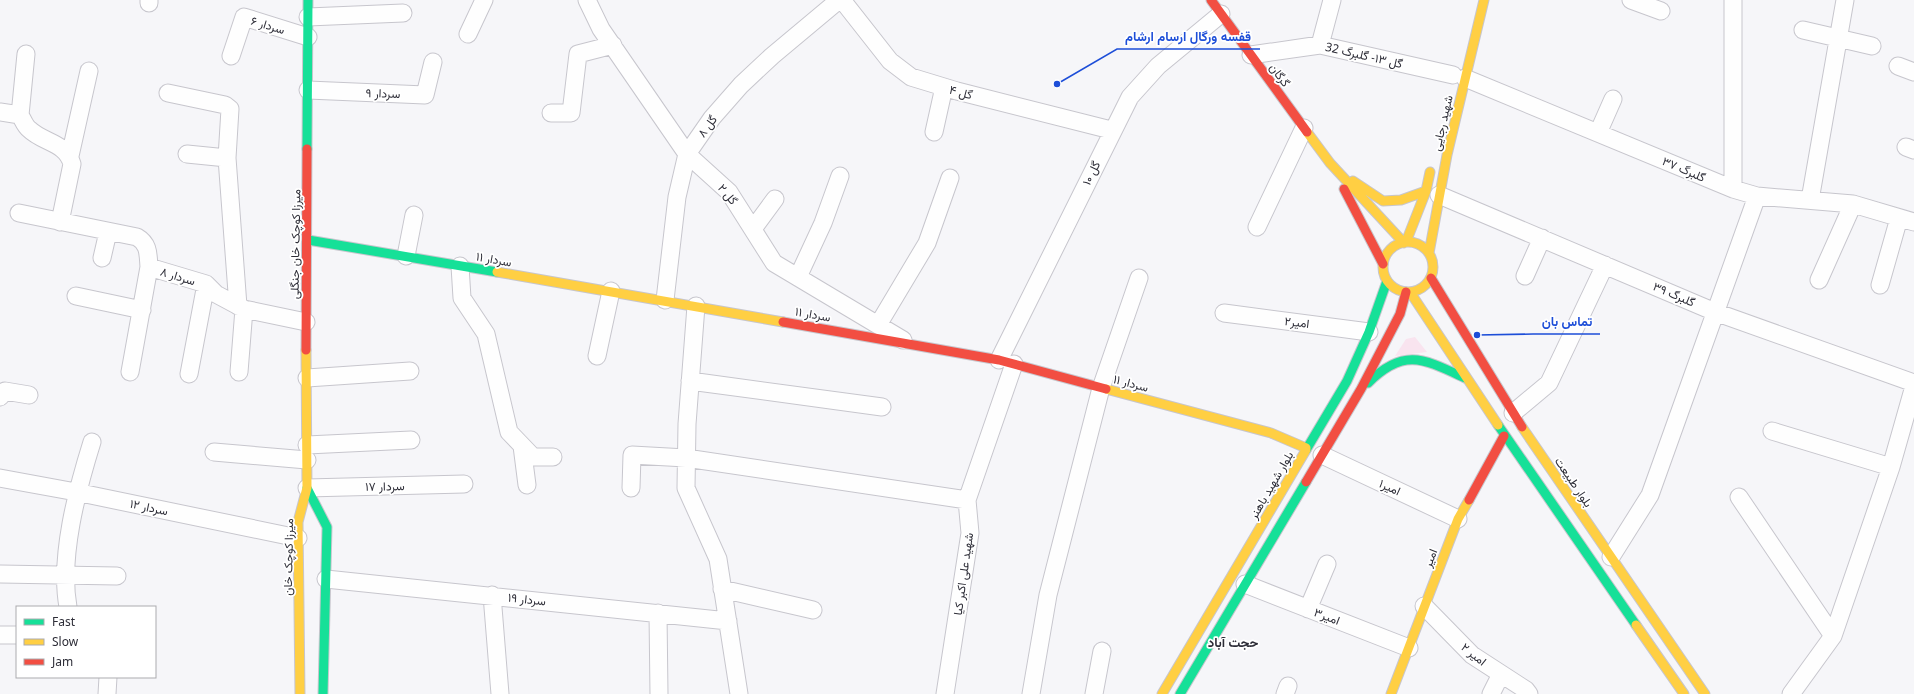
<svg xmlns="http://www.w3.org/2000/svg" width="1914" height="694" font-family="'Noto Sans',Vazirmatn,sans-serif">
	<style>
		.green { fill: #f9e4ef }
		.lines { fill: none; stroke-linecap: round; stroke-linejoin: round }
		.street-casing { stroke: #c7c6cd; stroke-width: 19 }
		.fast-casing { stroke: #c7c6cd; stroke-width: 11 }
		.slow-casing { stroke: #c7c6cd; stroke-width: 11 }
		.jam-casing { stroke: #c7c6cd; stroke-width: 11 }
		.street { stroke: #fefefe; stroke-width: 17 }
		.fast { stroke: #16e098; stroke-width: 9 }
		.slow { stroke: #ffcf43; stroke-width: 9 }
		.jam { stroke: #f24e42; stroke-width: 9 }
		.labels { text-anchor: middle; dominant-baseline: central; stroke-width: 3.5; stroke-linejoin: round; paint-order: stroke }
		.street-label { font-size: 12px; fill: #2d2d37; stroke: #fff }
		.neighbourhood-label { font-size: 13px; font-weight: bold; fill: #2d2d37; stroke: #fff }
		.leader { fill: none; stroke: #1d4ed8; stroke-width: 1.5 }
		.callout-dot { fill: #1d4ed8; stroke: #fff; stroke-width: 1.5 }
		.callout-label { font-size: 13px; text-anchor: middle; font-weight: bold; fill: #1d4ed8; stroke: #fff; stroke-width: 3.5; stroke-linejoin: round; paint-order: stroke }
	</style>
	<rect width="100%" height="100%" fill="#f6f6f9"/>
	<path class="green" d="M1415,337L1427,352L1395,356L1406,339Z"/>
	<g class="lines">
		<defs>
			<path id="street" d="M587,0L601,29L687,154L729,192L774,263L903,340
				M842,0L890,61L911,77L957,91L1111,130
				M1631,0L1661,11
				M149,3V0
				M308,17L403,13
				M1803,30L1872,46
				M468,34L484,0
				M1320,45L1332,0
				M1251,55L1320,45L1453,75
				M231,56L244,17L308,37
				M1898,66L1914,72
				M1465,78L1733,189L1757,196L1853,204L1914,222
				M308,90L425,95L433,62
				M168,93L225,105L230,109L227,158L238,306
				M0,112L20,115C23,120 25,126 29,129C43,143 66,142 72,164L60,222
				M551,113H571L578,54L613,45
				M20,115L26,54
				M934,132L944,87
				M1598,133L1613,99
				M1906,147L1914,150
				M187,154L227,158
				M70,156L89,71
				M1733,189V0
				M1439,195L1715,312L1914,383
				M1810,200L1845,0
				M19,213L137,237C149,244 148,254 149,267L206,284L216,294L244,309L306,322
				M1257,227L1304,128
				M753,229L775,199
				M406,256L414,215
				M102,258L108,232
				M460,266L462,298L486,334L509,432L533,457H553
				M1525,276L1542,238
				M798,277L823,223L840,176
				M1819,280L1853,204
				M1880,285L1899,218
				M76,296L142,310
				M665,300L677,197L687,154L712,118L741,85L772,56L839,0
				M696,306L687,424L686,488L718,559L739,694
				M1224,313L1369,332
				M878,325L927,243L950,178
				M597,356L611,291
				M999,360L1130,97L1158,66L1221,14
				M130,372L149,267
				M239,372L244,309
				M189,374L206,284
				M307,378L410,371
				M690,381L882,407
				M0,397L5,391L29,395
				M1513,413L1549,383L1605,265
				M1772,431L1891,467
				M307,445L411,440
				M522,446L527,485
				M214,452L307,460
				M1322,455L1458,519
				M0,478L76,492L298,538
				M307,488L464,484
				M631,488L632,455L686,458L967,500
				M1739,497L1833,636
				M1611,557L1650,495L1757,196
				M0,574L117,576
				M326,579L728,621
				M1245,584L1409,648
				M722,589L813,610
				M492,595L500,694
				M1424,606L1472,655L1526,690L1529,694
				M68,607C59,557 77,490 92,442
				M1308,609L1327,564
				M658,613L659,694
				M0,635H17
				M107,694L108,677
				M945,694L970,533L967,500L1014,364
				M1031,694L1048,595L1101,388L1139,278
				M1094,694L1102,651
				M1285,694L1288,686
				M1491,694L1501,674
				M1791,694L1833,636L1891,467L1914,386"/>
			<path id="fast" d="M307,149L308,0
				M308,240L497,272
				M1368,383C1404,347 1424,359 1465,378
				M1498,425L1636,625
				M1306,450L1347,381L1369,332L1387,281
				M307,488L327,527L323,694
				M1180,694L1306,482"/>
			<path id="slow" d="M1307,132L1330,163L1404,243
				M1353,181L1383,201L1401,200L1426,191
				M1406,242L1426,191L1430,172
				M1383 267a25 25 0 1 1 50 0a25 25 0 1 1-50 0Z
				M1429,253L1447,155L1484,0
				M497,272L783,322
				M1410,292L1498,425
				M1106,389L1271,433L1306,448
				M1522,427L1705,694
				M1636,625L1684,694
				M300,694L298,522L307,488L306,350
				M1162,694L1306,450
				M1391,694L1458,519L1469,500"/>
			<path id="jam" d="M1211,0L1307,132
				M1344,189L1383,264
				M1431,278L1522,427
				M783,322L999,360L1106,389
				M306,350L307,149
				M1306,482L1361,389L1400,314L1406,292
				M1469,500L1504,436"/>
		</defs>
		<use href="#street" class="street-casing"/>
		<use href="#fast" class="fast-casing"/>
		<use href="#slow" class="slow-casing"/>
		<use href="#jam" class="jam-casing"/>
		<use href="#street" class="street"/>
		<use href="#fast" class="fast"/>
		<use href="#slow" class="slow"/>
		<use href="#jam" class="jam"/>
	</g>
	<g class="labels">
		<g class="street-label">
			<text transform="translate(268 25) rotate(17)">سردار ۶</text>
			<text transform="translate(1364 55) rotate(13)">گل ۱۳- گلبرگ 32</text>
			<text transform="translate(1280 75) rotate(54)">گرگان</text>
			<text transform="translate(961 92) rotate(15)">گل ۴</text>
			<text transform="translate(383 93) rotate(2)">سردار ۹</text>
			<text transform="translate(1442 123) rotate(-77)">شهید رجایی</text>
			<text transform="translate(707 126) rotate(-54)">گل ۸</text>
			<text transform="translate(1684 169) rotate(23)">گلبرگ ۳۷</text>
			<text transform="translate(1091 173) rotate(-64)">گل ۱۰</text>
			<text transform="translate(728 194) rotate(50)">گل ۲</text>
			<text transform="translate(295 244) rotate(-89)">میرزا کوچک خان جنگلی</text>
			<text transform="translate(494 259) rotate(10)">سردار ۱۱</text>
			<text transform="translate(178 276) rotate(17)">سردار ۸</text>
			<text transform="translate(1674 294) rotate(23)">گلبرگ ۳۹</text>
			<text transform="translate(813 314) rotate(10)">سردار ۱۱</text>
			<text transform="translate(1297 322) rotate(7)">امیر۲</text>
			<text transform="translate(1131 383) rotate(15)">سردار ۱۱</text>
			<text transform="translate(1574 482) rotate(56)">بلوار طبیعت</text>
			<text transform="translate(1271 485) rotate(-60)">بلوار شهید باهنر</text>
			<text transform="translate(385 486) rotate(-1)">سردار ۱۷</text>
			<text transform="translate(1390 487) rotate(25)">امیر۱</text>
			<text transform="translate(149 507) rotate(12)">سردار ۱۲</text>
			<text transform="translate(288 557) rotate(-89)">میرزا کوچک خان</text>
			<text transform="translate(1430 558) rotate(-69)">امیر</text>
			<text transform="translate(963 574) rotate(-82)">شهید علی اکبر کیا</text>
			<text transform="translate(527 599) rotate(6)">سردار ۱۹</text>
			<text transform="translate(1327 616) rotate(21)">امیر۳</text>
			<text transform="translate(1474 654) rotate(39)">امیر ۲</text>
		</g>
		<g class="neighbourhood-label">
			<text x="1233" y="642">حجت آباد</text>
		</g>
	</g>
	<path class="leader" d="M1057 84L1117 49H1260M1477 335L1533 334H1600"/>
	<g class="callout-dot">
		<circle cx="1057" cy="84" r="4"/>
		<circle cx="1477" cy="335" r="4"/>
	</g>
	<g class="callout-label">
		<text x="1188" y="41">قفسه ورگال ارسام ارشام</text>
		<text x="1567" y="326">تماس بان</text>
	</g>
	<rect x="16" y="606" width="140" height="72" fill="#ffffff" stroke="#ababaf"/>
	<rect x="24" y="619" width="20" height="6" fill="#16e098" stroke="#ababaf"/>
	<text x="52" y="626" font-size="12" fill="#2d2d37">Fast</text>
	<rect x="24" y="639" width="20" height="6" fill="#ffcf43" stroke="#ababaf"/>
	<text x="52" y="646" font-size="12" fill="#2d2d37">Slow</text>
	<rect x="24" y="659" width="20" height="6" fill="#f24e42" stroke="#ababaf"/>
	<text x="52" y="666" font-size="12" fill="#2d2d37">Jam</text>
</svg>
